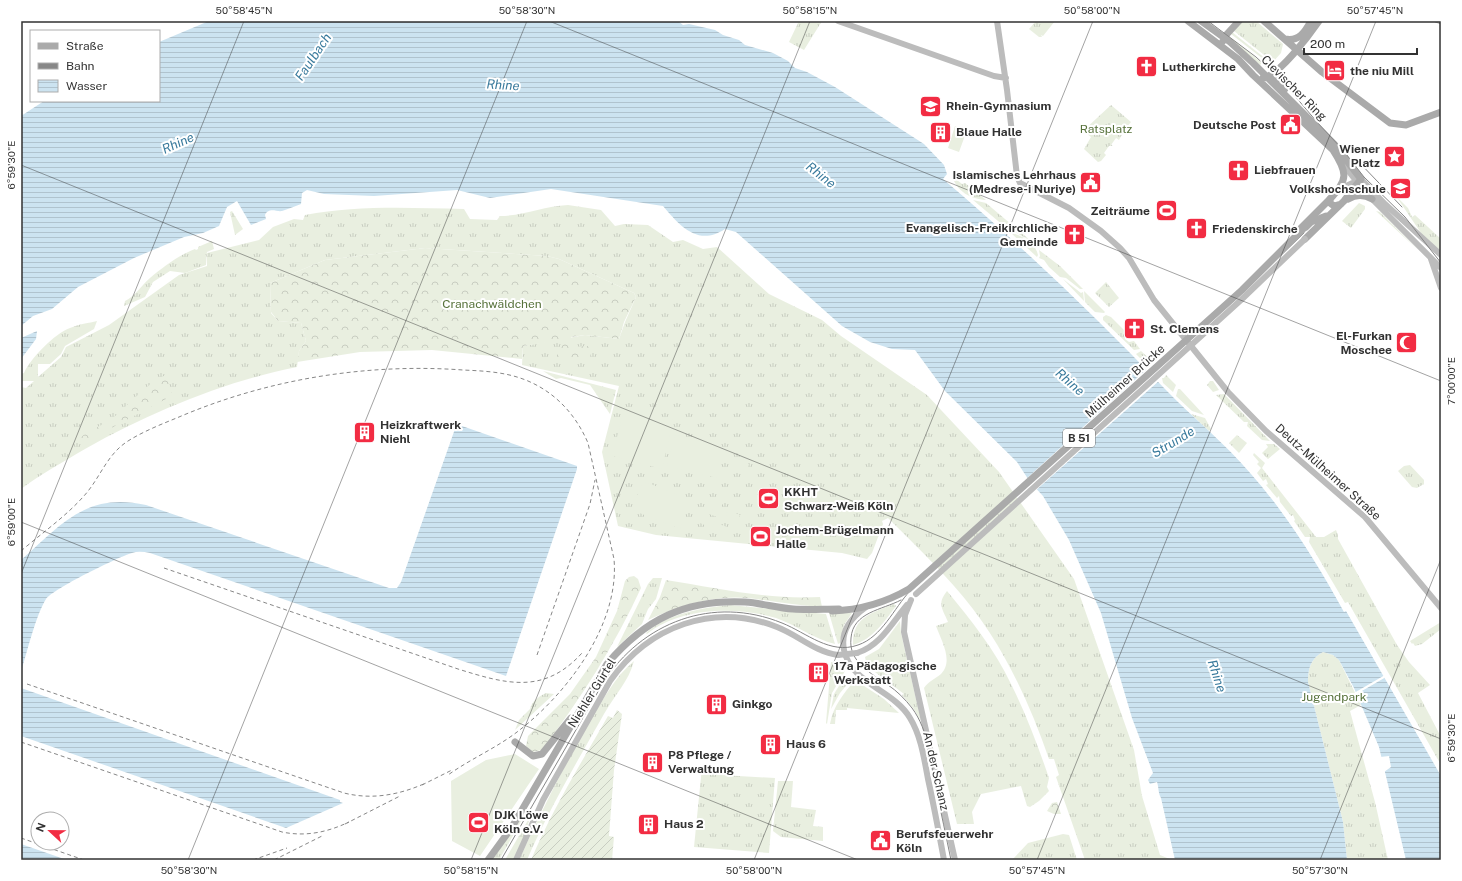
<svg xmlns="http://www.w3.org/2000/svg" width="1462" height="881" font-family="'Public Sans',sans-serif">
	<style>
		.grass { fill: url(#grass-tufts) }
		.forest { fill: url(#forest-crowns) }
		.garden { fill: url(#garden-furrows) }
		.pitch { fill: #e9efe0 }
		.water { fill: url(#water-rules) }
		.pier { fill: #fff }
		.lines { fill: none; stroke-linecap: round; stroke-linejoin: round }
		.secondary { stroke: #bcbcbc; stroke-width: 6 }
		.primary { stroke: #aaa; stroke-width: 7 }
		.tram { stroke: #878787; stroke-width: 1 }
		.rail { stroke: #878787; stroke-width: 1; stroke-dasharray: 4 3; stroke-linecap: butt }
		.secondary-bridge { stroke: #bcbcbc; stroke-width: 6 }
		.primary-bridge { stroke: #aaa; stroke-width: 7 }
		.ticks { fill: none; stroke: #323232; stroke-width: 1; stroke-opacity: 0.45 }
		.labels { text-anchor: middle; dominant-baseline: central; stroke-width: 4; stroke-linejoin: round; paint-order: stroke }
		.shield { fill: #fff; stroke: #707070; stroke-width: 1 }
		.shield-label { font-size: 11px; font-weight: bold; fill: #323232 }
		.poi-label { font-size: 12px; font-weight: bold; fill: #323232; stroke: #fff; text-anchor: start }
		.street-label { font-size: 12px; fill: #323232; stroke: #fff }
		.park-label { font-size: 12px; fill: #57723b; stroke: #fff }
		.water-label { font-size: 13px; font-style: italic; fill: #397a9c; stroke: #fff }
		.neatline { fill: none; stroke: #323232; stroke-width: 1.5 }
		.ticks-label { font-size: 10px; text-anchor: middle; fill: #323232 }
	</style>
	<defs>
		<pattern id="grass-tufts" width="24" height="20" patternUnits="userSpaceOnUse"><rect width="24" height="20" fill="#e9efe0"/><path d="M3 7l-1-3M5 7V3M7 7l1-3M15 17l-1-3M17 17v-4M19 17l1-3" fill="none" stroke="#c8cdc1"/></pattern>
		<pattern id="forest-crowns" width="20" height="18" patternUnits="userSpaceOnUse"><rect width="20" height="18" fill="#e9efe0"/><path d="M2 6a3 3 0 1 1 6 0M12 15a3 3 0 1 1 6 0" fill="none" stroke="#c8cdc1"/></pattern>
		<pattern id="garden-furrows" width="10" height="10" patternUnits="userSpaceOnUse"><rect width="10" height="10" fill="#e9efe0"/><path d="M-1 1l2-2M0 10L10 0M9 11l2-2" fill="none" stroke="#c8cdc1"/></pattern>
		<pattern id="water-rules" width="6" height="5" patternUnits="userSpaceOnUse"><rect width="6" height="5" fill="#cce3f0"/><path d="M0 2.5h6" fill="none" stroke="#b0c3ce"/></pattern>
	</defs>
	<rect width="100%" height="100%" fill="#fff"/>
	<path class="grass" d="M799,21H822L804,50L789,42Z
		M1036,21H1055L1043,36L1041,35L1042,37H1039L1029,29Z
		M1243,21H1256L1283,44L1281,53L1273,62L1234,31Z
		M1232,32L1266,59L1267,62L1231,34Z
		M1229,36L1262,63L1260,65L1228,37Z
		M1111,105L1131,122L1127,127L1123,128L1121,131H1124L1119,140L1116,138L1111,145L1113,146H1109L1104,153L1106,155L1101,161L1098,162L1084,149L1091,137L1083,131Z
		M952,176L962,184L965,183L986,200C971,199 957,192 952,176Z
		M1396,196L1408,208L1412,217L1415,215L1441,239V252L1423,236Z
		M973,200L986,203L1031,241L1004,226Z
		M1359,203L1365,206V209L1351,228L1342,221Z
		M568,205L601,210L615,226L624,224L648,225L673,242L683,240L703,249L717,247L769,294L822,320L841,336L927,395L999,472L1074,579L1134,750L1142,796L1160,855L1172,860H1085L1056,777L1059,775L1054,759H1049C1027,696 999,636 954,586C933,562 910,540 888,518L882,521L883,524L872,553L867,559L842,553L656,535L618,526L602,452L619,386L522,365L523,346L585,335L619,339L625,322L636,297L634,293L559,259L547,256L425,248L325,260L270,283L271,313L278,321L301,323L306,341L299,351L297,367C223,382 151,412 85,449C63,462 41,474 21,489V387L26,388L34,381H21V374L24,373C31,358 54,334 70,328C79,324 89,323 97,321L94,329L65,346L61,354L50,364H38V377L61,357L66,347L109,325L179,275L207,266V253L259,240L273,227L294,219L303,220L305,215C357,205 411,208 464,209L470,219L497,220L500,216C523,216 544,206 568,205Z
		M232,211L243,229L235,235L230,212Z
		M1376,211L1380,212L1418,250Z
		M1011,233C1022,235 1036,244 1038,255L1037,257Z
		M212,241L214,249L207,252L206,265L185,273L170,271L153,282L145,297L124,306L125,301C135,296 141,286 150,278C163,267 179,255 195,249L196,250L198,249V247Z
		M1039,250L1060,266L1083,289H1080L1066,278L1060,277L1049,267L1044,260L1039,258L1040,256Z
		M1063,279L1081,293L1083,292L1084,301Z
		M1106,282L1119,298L1109,307L1095,293Z
		M1084,291L1105,312L1104,313L1095,312L1085,302Z
		M1106,315L1111,317L1124,330L1125,339L1129,342L1134,341L1140,349L1134,350L1103,320V317Z
		M1141,351L1153,362L1150,365H1147L1136,354Z
		M543,371L616,390L610,414L590,385L561,378L556,379Z
		M1166,375L1176,385L1173,392L1163,383L1162,378H1164Z
		M1210,381H1213L1219,390L1213,392L1207,385Z
		M1178,389H1180L1204,415L1192,411L1176,396Z
		M1224,394L1270,441L1262,440L1247,426L1248,422H1244L1216,395Z
		M1191,414L1205,418L1211,429L1209,431Z
		M1237,435L1247,443L1239,453L1229,443Z
		M1266,444H1274L1280,449L1268,459L1262,453L1268,447Z
		M1254,453L1265,463L1262,468L1316,537H1324L1336,530L1338,535V539L1397,645L1409,662L1430,685L1418,693L1441,737V765L1348,602L1345,603L1309,542L1310,537H1305L1294,521L1295,520L1293,515L1291,516L1280,502L1279,496L1277,498L1266,485L1268,484L1266,479L1263,481L1257,473L1261,468L1257,464L1259,462L1253,455Z
		M1410,465L1424,480V484L1417,488L1412,487L1398,471L1404,466Z
		M653,578H662L656,599L648,609L642,624L617,647L648,584Z
		M947,591C971,620 995,650 1011,684C1026,714 1038,746 1049,778L1047,787L1049,791L1039,801L1030,807L1027,806L1021,786L981,794L972,812L974,824H957L924,688C929,681 935,679 941,674C954,661 941,640 936,626L948,622C942,608 937,604 947,591Z
		M894,604L896,606C884,622 873,639 853,645C852,617 872,613 894,604Z
		M730,605L826,614L835,644C814,639 796,625 776,618C737,606 680,607 647,634L646,633C669,613 701,608 730,605Z
		M829,613H852L844,625L840,643L838,644Z
		M900,621L901,633L921,721L913,708L902,695L904,694L867,666L865,657L879,649Z
		M1441,622V629L1422,644L1415,646L1413,643L1412,644L1410,641Z
		M1323,652L1333,655L1339,660L1361,705L1350,711L1375,802L1388,860H1347L1343,822L1308,682C1308,669 1310,659 1323,652Z
		M634,661C629,681 614,696 604,714C577,762 549,809 527,860H519C541,812 564,765 591,719C604,698 615,677 634,661Z
		M831,662L841,663L845,671L832,693L827,724L826,723Z
		M845,676L850,681L840,693L831,709L834,694Z
		M855,680L884,699L899,713L847,708V710H836L835,724H830C833,706 844,693 855,680Z
		M546,693L554,694L515,730L519,720L530,709C532,701 538,697 546,693Z
		M702,767L721,775L775,778L769,853L694,847Z
		M778,781H793L791,807L816,810L813,826L823,827V841L781,837L773,831Z
		M528,809L499,860H491Z
		M531,815L524,836L514,860H505Z
		M1063,834L1069,835L1077,860H1012L1028,843Z"/>
	<path class="forest" d="M425,248L547,256L559,259L634,293L636,297L624,322L619,339L585,335L571,337L570,343L574,347L589,346L592,348L589,362L557,357V350L563,344L564,340L523,346L522,359L432,350L360,352L297,362L299,351L306,341L301,323L278,321L271,312L270,283L325,260Z
		M167,375L170,378L169,386L172,392L166,399L83,443H76C85,430 102,427 114,417C125,408 154,377 167,375Z
		M634,576L638,579L641,588C615,645 580,700 542,750L533,752L526,746L528,736L570,694L596,657L617,611L625,581L629,577Z
		M666,580C717,588 768,600 820,597L822,607C797,606 773,601 748,598C713,595 680,605 648,620L660,597Z
		M1057,802L1061,814H1054L1047,811L1052,803Z"/>
	<path class="garden" d="M617,710L622,714L614,770L609,836L614,837L612,860H531C552,810 581,763 608,716L613,718Z"/>
	<path class="pitch" d="M955,126L967,130L959,152L948,148Z
		M625,407L673,420L662,469L612,456Z
		M675,435L725,448L717,478L667,466Z
		M740,449L753,454L751,460L738,455Z
		M736,459L749,464L747,470L734,465Z
		M733,478L746,483L744,489L731,484Z
		M643,481L691,500L680,529L632,510Z
		M711,497L723,502L721,508L708,503Z
		M797,499L809,504L807,509L794,504Z
		M707,507L719,512L717,517L704,512Z
		M818,507L830,512L828,518L815,513Z
		M792,509L805,514L802,520L790,515Z
		M728,510L740,515L738,521L726,515Z
		M838,516L851,521L848,526L836,521Z
		M702,517L715,522L712,528L700,523Z
		M813,518L826,523L824,529L811,523Z
		M862,520L874,525L872,530L859,525Z
		M722,525L734,530L732,536L719,531Z
		M834,526L846,531L844,537L832,532Z
		M858,529L870,534L868,540L855,535Z
		M788,531L801,533V539L787,537Z
		M808,537L821,539L820,545L807,543Z
		M787,538L800,540L799,546L786,544Z
		M854,538L866,543L864,549L852,544Z
		M515,754L539,769L480,856L452,841L451,781L486,760Z"/>
	<path class="water" d="M209,21H678L683,25L689,24L715,30L723,35L739,40L745,45L773,53L788,61L795,68L807,72L835,87L924,144L944,165L947,174L943,179C1021,245 1094,315 1165,389C1193,418 1225,443 1251,474C1288,516 1317,563 1344,612L1346,611L1441,776V860H1406L1379,747L1354,688L1339,660L1333,655L1323,652C1310,659 1308,669 1308,682L1343,822L1347,860H1175L1161,798C1158,793 1159,788 1157,782L1150,784L1148,780L1153,773L1132,718L1101,613L1069,540L1043,496L1030,482L1017,462L945,391L915,350L892,349L870,342L842,326L736,232L725,229C698,247 680,226 663,206L551,189L490,198L457,190L374,196L324,194L307,190L302,193L301,204C295,206 289,209 282,211C276,212 269,207 265,215L266,219L251,225L237,201L227,207L219,226L203,233L184,237L134,258L78,287L52,309L33,316L21,326V116L44,101H159V42Z
		M37,331L36,339L21,359V338Z
		M456,426H462L577,466V469L506,676L150,553C144,552 138,551 132,553C118,557 53,589 46,599C36,615 27,652 21,672V560C62,524 86,492 146,505L389,588H397L401,582Z
		M21,688L340,800V802L343,803L286,828L21,736Z
		M21,844L67,860H21Z"/>
	<path class="pier" d="M1148,368L1160,380L1035,491L1026,479Z
		M1385,675L1386,677L1355,695L1354,693Z
		M1389,756L1391,767L1384,772L1380,757Z"/>
	<g class="lines">
		<path class="secondary" d="M838,21L994,76L1006,78
			M997,21L1007,90L1017,176L1020,183L1069,208L1101,231L1120,248L1129,258L1154,300L1228,392L1266,431L1365,517L1441,608
			M1342,163L1365,192L1441,268
			M1338,192L1344,187L1361,179L1385,204L1441,255
			M1431,259L1441,288
			M911,600L905,615L904,632L955,860
			M866,607C852,617 840,630 844,650C851,684 894,690 910,718C921,736 924,758 928,779C934,806 939,833 944,860
			M857,653C880,646 892,623 907,605
			M516,860L543,800L610,681C649,626 713,602 777,627C798,635 815,652 838,655"/>
		<path class="primary" d="M1188,21L1238,59L1253,75L1333,150C1348,173 1348,180 1330,199V203L1334,206L1341,204
			M1201,21L1230,42L1253,63L1334,144L1361,179L1344,201L1305,239
			M1264,21L1322,72L1390,123L1406,125L1441,112
			M1285,39C1299,42 1305,32 1311,21
			M1223,41L1227,34L1239,21
			M1277,70L1276,78L1285,89
			M1263,78C1279,76 1310,34 1319,21
			M1348,199C1356,195 1363,194 1372,199
			M1306,227L1311,222L1326,216
			M515,742L533,756L542,754L571,718
			M488,860L512,827L607,664C645,619 686,599 745,602C761,603 777,608 793,609C808,610 823,609 839,609"/>
		<path class="tram" d="M1208,21L1256,57L1283,82L1317,122L1343,150L1364,177L1405,217L1441,263
			M1355,158L1402,207
			M901,600C882,610 853,612 851,638C848,662 871,673 888,685C897,691 905,699 912,708C929,731 931,762 936,789C941,812 946,836 951,860
			M501,860L603,683C642,622 713,595 782,623C807,633 830,655 858,645C882,637 894,608 910,591L1246,289L1304,233"/>
		<path class="rail" d="M21,551C42,533 65,517 83,497C100,479 106,455 128,441C144,431 162,424 179,417C268,379 367,363 463,370C485,371 507,372 528,381C556,393 576,415 588,443L614,559C620,626 564,698 513,735C492,750 469,760 448,775
			M164,568L458,669C506,684 544,695 582,653
			M537,655L590,504L595,480
			M27,684L344,793C372,800 399,795 426,783
			M21,742L282,832C306,837 328,832 349,822
			M422,785L452,770
			M345,824L400,796
			M21,838L84,860
			M253,860L287,848
			M274,860L324,835"/>
		<path class="secondary-bridge" d="M916,594L1241,300L1305,239
			M838,655L857,653"/>
		<path class="primary-bridge" d="M1299,230L1330,199
			M832,611C860,610 885,603 909,589L1242,290L1304,228"/>
	</g>
	<path class="ticks" d="M549,21L1441,381M1433,21L1441,24M21,165L1441,739M21,522L858,860M21,574L244,21M188,860L527,21M471,860L810,21M754,860L1093,21M1037,860L1376,21M1320,860L1441,559"/>
	<defs>
		<symbol id="church-square" viewBox="-11 -11 22 22"><rect x="-9" y="-9" width="18" height="18" rx="4" fill="#f22c43" stroke="#fff"/><path d="M-1.2-6h2.4v3.5h3.3v2.4h-3.3V6h-2.4V-.1h-3.3v-2.4h3.3Z" fill="#fff"/></symbol>
		<symbol id="hotel-square" viewBox="-11 -11 22 22"><rect x="-9" y="-9" width="18" height="18" rx="4" fill="#f22c43" stroke="#fff"/><path d="M-6-4.5h1.5V1H6V5H4.5V3h-9V5H-6ZM-4 0a1.8 1.8 0 1 1 3.6 0ZM.5 0V-2.5h3Q6-2.5 6 0Z" fill="#fff"/></symbol>
		<symbol id="school-square" viewBox="-11 -11 22 22"><rect x="-9" y="-9" width="18" height="18" rx="4" fill="#f22c43" stroke="#fff"/><path d="M0-5L7-2L0 1L-7-2ZM-4 1L0 2.5L4 1V4Q0 6-4 4Z" fill="#fff"/></symbol>
		<symbol id="civic-square" viewBox="-11 -11 22 22"><rect x="-9" y="-9" width="18" height="18" rx="4" fill="#f22c43" stroke="#fff"/><path d="M-.6-6.5H3V-4.5H.6V-3L4-1V1h2V6H-6V1h2V-1L-.6-3ZM-1.2 2.5V6h2.4V2.5Z" fill="#fff"/></symbol>
		<symbol id="building-square" viewBox="-11 -11 22 22"><rect x="-9" y="-9" width="18" height="18" rx="4" fill="#f22c43" stroke="#fff"/><path d="M-4-6H4V6H1V3H-1V6H-4ZM-2.5-4.3h1.7v1.8h-1.7ZM.8-4.3h1.7v1.8H.8ZM-2.5-1h1.7V.8h-1.7ZM.8-1h1.7V.8H.8Z" fill="#fff"/></symbol>
		<symbol id="sight-square" viewBox="-11 -11 22 22"><rect x="-9" y="-9" width="18" height="18" rx="4" fill="#f22c43" stroke="#fff"/><path d="M0-6L1.8-2.2L6-1.7L2.9 1.2L3.7 5.4L0 3.3L-3.7 5.4L-2.9 1.2L-6-1.7L-1.8-2.2Z" fill="#fff"/></symbol>
		<symbol id="university-square" viewBox="-11 -11 22 22"><rect x="-9" y="-9" width="18" height="18" rx="4" fill="#f22c43" stroke="#fff"/><path d="M0-5L7-2L0 1L-7-2ZM-4 1L0 2.5L4 1V4Q0 6-4 4Z" fill="#fff"/></symbol>
		<symbol id="stadium-square" viewBox="-11 -11 22 22"><rect x="-9" y="-9" width="18" height="18" rx="4" fill="#f22c43" stroke="#fff"/><path d="M0-5a6.5 5 0 1 0 0 10a6.5 5 0 1 0 0-10ZM-3.5-1.8h7v3.6h-7Z" fill="#fff"/></symbol>
		<symbol id="mosque-square" viewBox="-11 -11 22 22"><rect x="-9" y="-9" width="18" height="18" rx="4" fill="#f22c43" stroke="#fff"/><path d="M3.5-4.9A6 6 0 1 0 3.5 4.9A5 5 0 1 1 3.5-4.9Z" fill="#fff"/></symbol>
	</defs>
	<g fill-rule="evenodd">
		<use href="#church-square" x="1134" y="54" width="25" height="25"/>
		<use href="#hotel-square" x="1322" y="58" width="25" height="25"/>
		<use href="#school-square" x="918" y="94" width="25" height="25"/>
		<use href="#civic-square" x="1278" y="112" width="25" height="25"/>
		<use href="#building-square" x="928" y="120" width="25" height="25"/>
		<use href="#sight-square" x="1382" y="144" width="25" height="25"/>
		<use href="#church-square" x="1226" y="158" width="25" height="25"/>
		<use href="#civic-square" x="1078" y="170" width="25" height="25"/>
		<use href="#university-square" x="1388" y="176" width="25" height="25"/>
		<use href="#stadium-square" x="1154" y="198" width="25" height="25"/>
		<use href="#church-square" x="1184" y="216" width="25" height="25"/>
		<use href="#church-square" x="1062" y="222" width="25" height="25"/>
		<use href="#church-square" x="1122" y="316" width="25" height="25"/>
		<use href="#mosque-square" x="1394" y="330" width="25" height="25"/>
		<use href="#building-square" x="352" y="420" width="25" height="25"/>
		<use href="#stadium-square" x="756" y="486" width="25" height="25"/>
		<use href="#stadium-square" x="748" y="524" width="25" height="25"/>
		<use href="#building-square" x="806" y="660" width="25" height="25"/>
		<use href="#building-square" x="704" y="692" width="25" height="25"/>
		<use href="#building-square" x="758" y="732" width="25" height="25"/>
		<use href="#building-square" x="640" y="750" width="25" height="25"/>
		<use href="#stadium-square" x="466" y="810" width="25" height="25"/>
		<use href="#building-square" x="636" y="812" width="25" height="25"/>
		<use href="#civic-square" x="868" y="828" width="25" height="25"/>
	</g>
	<g class="labels">
		<rect class="shield" x="1063" y="429" width="32" height="18" rx="3"/>
		<g class="shield-label">
			<text x="1079" y="438">B 51</text>
		</g>
		<g class="poi-label">
			<text x="1162" y="67">Lutherkirche</text>
			<text x="1350" y="71">the niu Mill</text>
			<text x="946" y="106">Rhein-Gymnasium</text>
			<text x="1276" y="125" text-anchor="end">Deutsche Post</text>
			<text x="956" y="132">Blaue Halle</text>
			<text x="1380" y="149" text-anchor="end">Wiener<tspan x="1380" dy="14">Platz</tspan></text>
			<text x="1254" y="170">Liebfrauen</text>
			<text x="1076" y="175" text-anchor="end">Islamisches Lehrhaus<tspan x="1076" dy="14">(Medrese-i Nuriye)</tspan></text>
			<text x="1386" y="189" text-anchor="end">Volkshochschule</text>
			<text x="1150" y="211" text-anchor="end">Zeiträume</text>
			<text x="1058" y="228" text-anchor="end">Evangelisch-Freikirchliche<tspan x="1058" dy="14">Gemeinde</tspan></text>
			<text x="1212" y="229">Friedenskirche</text>
			<text x="1150" y="329">St. Clemens</text>
			<text x="1392" y="336" text-anchor="end">El-Furkan<tspan x="1392" dy="14">Moschee</tspan></text>
			<text x="380" y="425">Heizkraftwerk<tspan x="380" dy="14">Niehl</tspan></text>
			<text x="784" y="492">KKHT<tspan x="784" dy="14">Schwarz-Weiß Köln</tspan></text>
			<text x="776" y="530">Jochem-Brügelmann<tspan x="776" dy="14">Halle</tspan></text>
			<text x="834" y="666">17a Pädagogische<tspan x="834" dy="14">Werkstatt</tspan></text>
			<text x="732" y="704">Ginkgo</text>
			<text x="786" y="744">Haus 6</text>
			<text x="668" y="755">P8 Pflege /<tspan x="668" dy="14">Verwaltung</tspan></text>
			<text x="494" y="815">DJK Löwe<tspan x="494" dy="14">Köln e.V.</tspan></text>
			<text x="664" y="824">Haus 2</text>
			<text x="896" y="834">Berufsfeuerwehr<tspan x="896" dy="14">Köln</tspan></text>
		</g>
		<g class="street-label">
			<text transform="translate(1294 88) rotate(45)">Clevischer Ring</text>
			<text transform="translate(1125 381) rotate(-42)">Mülheimer Brücke</text>
			<text transform="translate(1328 472) rotate(42)">Deutz-Mülheimer Straße</text>
			<text transform="translate(592 693) rotate(-58)">Niehler Gürtel</text>
			<text transform="translate(936 771) rotate(77)">An der Schanz</text>
		</g>
		<g class="park-label">
			<text x="1106" y="129">Ratsplatz</text>
			<text x="492" y="304">Cranachwäldchen</text>
			<text x="1334" y="697">Jugendpark</text>
		</g>
		<g class="water-label">
			<text transform="translate(313 57) rotate(-56)">Faulbach</text>
			<text transform="translate(503 85) rotate(3)">Rhine</text>
			<text transform="translate(178 143) rotate(-24)">Rhine</text>
			<text transform="translate(821 175) rotate(38)">Rhine</text>
			<text transform="translate(1070 382) rotate(41)">Rhine</text>
			<text transform="translate(1173 442) rotate(-31)">Strunde</text>
			<text transform="translate(1217 676) rotate(72)">Rhine</text>
		</g>
	</g>
	<rect width="1462" height="881" fill="none" stroke="#ffffff" stroke-width="44"/>
	<rect x="30" y="30" width="130" height="72" fill="#ffffff" stroke="#adadad"/>
	<rect x="38" y="43" width="20" height="6" fill="#aaaaaa" stroke="#adadad"/>
	<text x="66" y="50" font-size="12" fill="#323232">Straße</text>
	<rect x="38" y="63" width="20" height="6" fill="#878787" stroke="#adadad"/>
	<text x="66" y="70" font-size="12" fill="#323232">Bahn</text>
	<rect x="38" y="80" width="20" height="12" fill="url(#water-rules)" stroke="#adadad"/>
	<text x="66" y="90" font-size="12" fill="#323232">Wasser</text>
	<g transform="translate(50 831) rotate(292)"><circle r="19" fill="#ffffff" stroke="#adadad"/>
	<path d="M0-3L7 15L0 10L-7 15Z" fill="#f22c43"/>
	<text y="-6" font-size="11" font-weight="bold" text-anchor="middle" fill="#323232">N</text>
	</g>
	<path d="M1304 48v6h113v-6" fill="none" stroke="#323232" stroke-width="2"/>
	<text x="1310" y="48" font-size="12" fill="#323232" stroke="#ffffff" stroke-width="3" paint-order="stroke">200 m</text>
	<rect x="22" y="22" width="1418" height="837" class="neatline"/>
	<g class="ticks-label">
		<text x="244" y="14">50°58'45"N</text>
		<text x="527" y="14">50°58'30"N</text>
		<text x="810" y="14">50°58'15"N</text>
		<text x="1092" y="14">50°58'00"N</text>
		<text x="1375" y="14">50°57'45"N</text>
		<text transform="translate(11 165) rotate(-90)" y="4">6°59'30"E</text>
		<text transform="translate(1451 381) rotate(-90)" y="4">7°00'00"E</text>
		<text transform="translate(11 522) rotate(-90)" y="4">6°59'00"E</text>
		<text transform="translate(1451 738) rotate(-90)" y="4">6°59'30"E</text>
		<text x="189" y="874">50°58'30"N</text>
		<text x="471" y="874">50°58'15"N</text>
		<text x="754" y="874">50°58'00"N</text>
		<text x="1037" y="874">50°57'45"N</text>
		<text x="1320" y="874">50°57'30"N</text>
	</g>
</svg>
